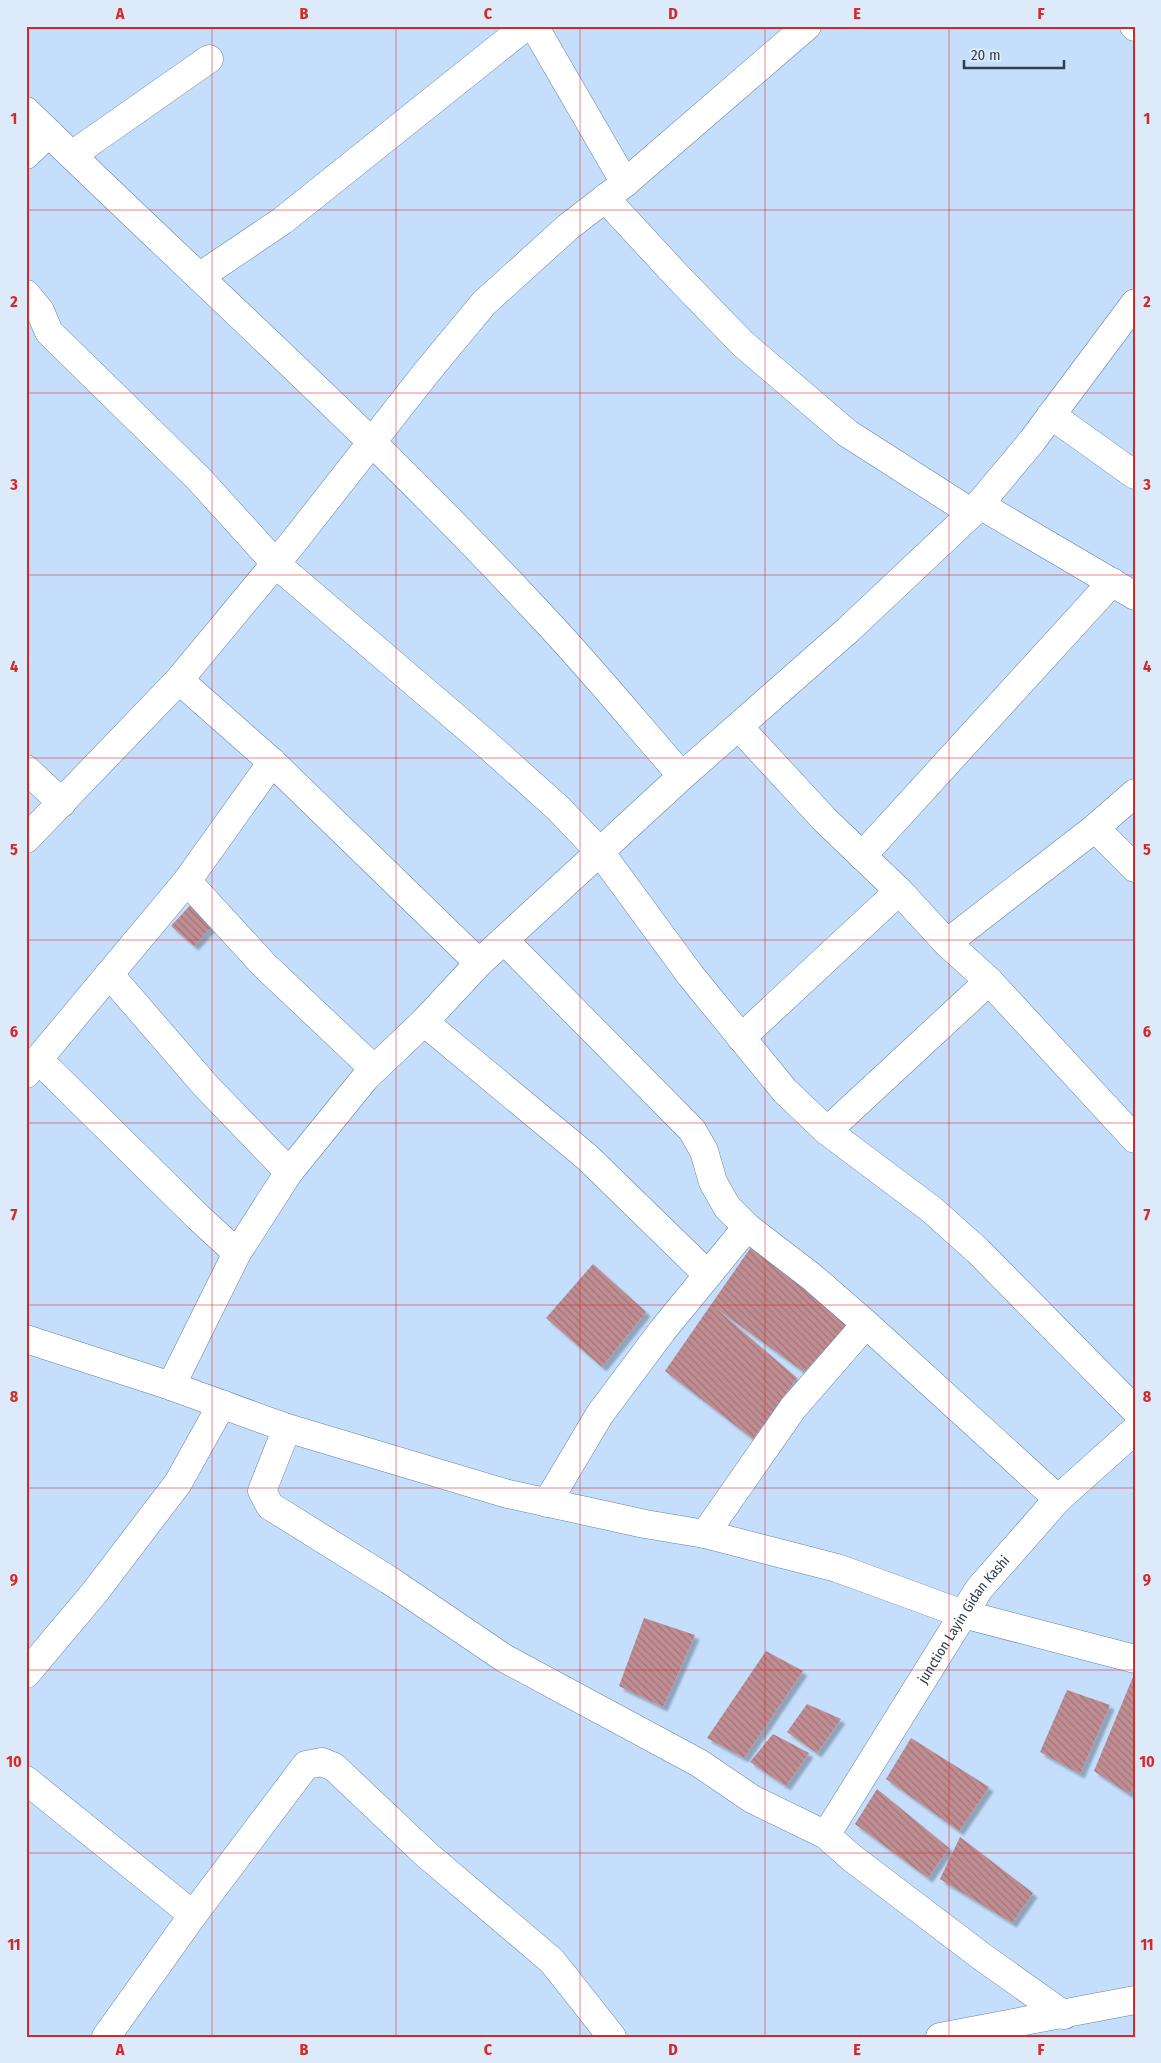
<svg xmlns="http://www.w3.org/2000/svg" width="1161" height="2063" font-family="'Fira Sans Condensed',sans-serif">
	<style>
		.building { fill: url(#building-back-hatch); filter: url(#shadow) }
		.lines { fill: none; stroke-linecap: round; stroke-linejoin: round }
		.minor-casing { stroke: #6582a4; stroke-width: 29 }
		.primary-casing { stroke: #6582a4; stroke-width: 29 }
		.minor { stroke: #fff; stroke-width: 28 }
		.primary { stroke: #fff; stroke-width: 28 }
		.grid { fill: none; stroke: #d62828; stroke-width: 1; stroke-opacity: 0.55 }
		.labels { text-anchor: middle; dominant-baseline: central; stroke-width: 5; stroke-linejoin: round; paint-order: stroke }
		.street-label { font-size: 14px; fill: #313e4d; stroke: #ddeaf9 }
		.neatline { fill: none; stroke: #d62828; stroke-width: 2 }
		.grid-label { font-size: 16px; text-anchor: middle; font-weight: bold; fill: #d62828 }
	</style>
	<defs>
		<pattern id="building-back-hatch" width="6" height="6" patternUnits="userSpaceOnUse" patternTransform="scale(1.25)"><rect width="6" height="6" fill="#c08d92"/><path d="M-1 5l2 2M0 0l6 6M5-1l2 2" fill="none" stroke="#9d7579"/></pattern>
		<filter id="shadow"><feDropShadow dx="4.5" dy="4.5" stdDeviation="1" flood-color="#0004"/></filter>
	</defs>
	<rect width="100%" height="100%" fill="#c4defc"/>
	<path class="building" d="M196,899L220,917L194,946L171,926Z
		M758,1237L850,1322L804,1372L713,1306L797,1378L753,1439L665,1371Z
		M593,1264L646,1312L602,1367L546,1318Z
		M644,1618L695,1635L663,1707L619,1686Z
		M766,1651L803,1671L744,1758L707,1738Z
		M1135,1672V1785L1129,1794L1094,1771Z
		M1067,1690L1110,1705L1080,1774L1040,1752Z
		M807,1704L841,1719L817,1753L787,1732Z
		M773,1734L809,1753L786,1786L750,1762Z
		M911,1738L989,1787L959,1831L886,1779Z
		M877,1789L949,1848L928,1878L855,1824Z
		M960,1837L1033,1893L1012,1923L940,1879Z"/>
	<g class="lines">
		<defs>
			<g id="minor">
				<path d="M534,26L625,183"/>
				<path d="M1134,26L1135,27"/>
				<path d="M26,111C195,276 372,434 533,607C585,661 633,720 682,776"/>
				<path d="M26,155L49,133"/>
				<path d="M72,155L209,59"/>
				<path d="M605,198L678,277L743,344L847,433L972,513"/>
				<path d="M199,277L282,221L526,26"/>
				<path d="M26,294L40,311L49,332L199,479L276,564L483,741L558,808L600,852L691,976L785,1091L827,1131L931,1209L978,1251L1135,1410"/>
				<path d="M1051,415L1135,475"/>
				<path d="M980,505L1135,596"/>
				<path d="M179,680L272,762L479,963"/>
				<path d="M739,727L825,820L899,891L947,943L989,981L1135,1139"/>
				<path d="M26,769L62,803"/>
				<path d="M1095,828L1135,868"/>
				<path d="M26,839L179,680L295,540L426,373L484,303L568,227L625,183L807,26"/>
				<path d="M862,856L1112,582"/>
				<path d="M187,881L264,965L374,1069"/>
				<path d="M504,940L692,1130L704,1151L713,1182L727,1207L747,1227L812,1277L866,1324L1058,1499"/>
				<path d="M947,943L1095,828L1135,793"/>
				<path d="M109,974L205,1085L289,1172"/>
				<path d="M424,1022L587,1157L708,1275"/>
				<path d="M741,1038L899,891"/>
				<path d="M38,1059L198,1217L237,1253"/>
				<path d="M26,1074L187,881L272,762"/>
				<path d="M827,1131L989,981"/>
				<path d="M26,1339L171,1386L287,1428L508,1494L645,1524L705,1534L837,1568L963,1614L1135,1659"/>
				<path d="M171,1386L237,1253L289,1172L366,1077L424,1022L479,963L682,776L848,630L972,513L1032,441L1135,303"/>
				<path d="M287,1428L262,1491L270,1506L389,1580L504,1658L699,1763L752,1799L826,1835L852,1858L981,1956L1064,2015"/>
				<path d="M547,1503L600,1414L662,1331L747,1227"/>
				<path d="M705,1534L793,1408L866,1324"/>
				<path d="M26,1674L95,1592L178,1483L222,1404"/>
				<path d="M26,1780L193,1915"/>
				<path id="s1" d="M826,1835L979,1589L1058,1499L1135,1430"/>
				<path d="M106,2037L193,1915L306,1765L322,1762L334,1767L427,1855L552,1961L612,2037"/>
			</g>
			<path id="primary" d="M940,2037L1135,2000"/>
		</defs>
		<use href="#minor" class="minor-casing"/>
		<use href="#primary" class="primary-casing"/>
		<use href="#minor" class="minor"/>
		<use href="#primary" class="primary"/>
	</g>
	<path class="grid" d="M212,26V2037M396,26V2037M580,26V2037M765,26V2037M949,26V2037M26,210H1135M26,393H1135M26,575H1135M26,758H1135M26,940H1135M26,1123H1135M26,1305H1135M26,1488H1135M26,1670H1135M26,1853H1135"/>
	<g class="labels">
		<g class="street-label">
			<text stroke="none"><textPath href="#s1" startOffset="256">junction Layin Gidan Kashi</textPath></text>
		</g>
	</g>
	<rect width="1161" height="2063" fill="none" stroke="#ddeaf9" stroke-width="55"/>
	<path d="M964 60v8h100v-8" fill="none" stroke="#313e4d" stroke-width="2.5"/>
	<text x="971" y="60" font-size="15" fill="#313e4d" stroke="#ddeaf9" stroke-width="4" paint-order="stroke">20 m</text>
	<rect x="28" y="28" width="1106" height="2008" class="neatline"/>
	<g class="grid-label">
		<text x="120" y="19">A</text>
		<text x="304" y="19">B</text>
		<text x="488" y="19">C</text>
		<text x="673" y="19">D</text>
		<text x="857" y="19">E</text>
		<text x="1041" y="19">F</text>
		<text x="14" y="124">1</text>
		<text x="1147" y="124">1</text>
		<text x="14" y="307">2</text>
		<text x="1147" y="307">2</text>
		<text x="14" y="490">3</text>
		<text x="1147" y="490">3</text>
		<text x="14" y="672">4</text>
		<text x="1147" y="672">4</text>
		<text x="14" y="855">5</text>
		<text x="1147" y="855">5</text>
		<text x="14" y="1037">6</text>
		<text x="1147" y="1037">6</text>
		<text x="14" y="1220">7</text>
		<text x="1147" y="1220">7</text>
		<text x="14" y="1402">8</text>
		<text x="1147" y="1402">8</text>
		<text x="14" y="1585">9</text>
		<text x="1147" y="1585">9</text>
		<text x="14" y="1767">10</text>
		<text x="1147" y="1767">10</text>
		<text x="14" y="1950">11</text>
		<text x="1147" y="1950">11</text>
		<text x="120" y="2055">A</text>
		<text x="304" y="2055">B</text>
		<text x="488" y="2055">C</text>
		<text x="673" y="2055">D</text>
		<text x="857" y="2055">E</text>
		<text x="1041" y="2055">F</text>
	</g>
</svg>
